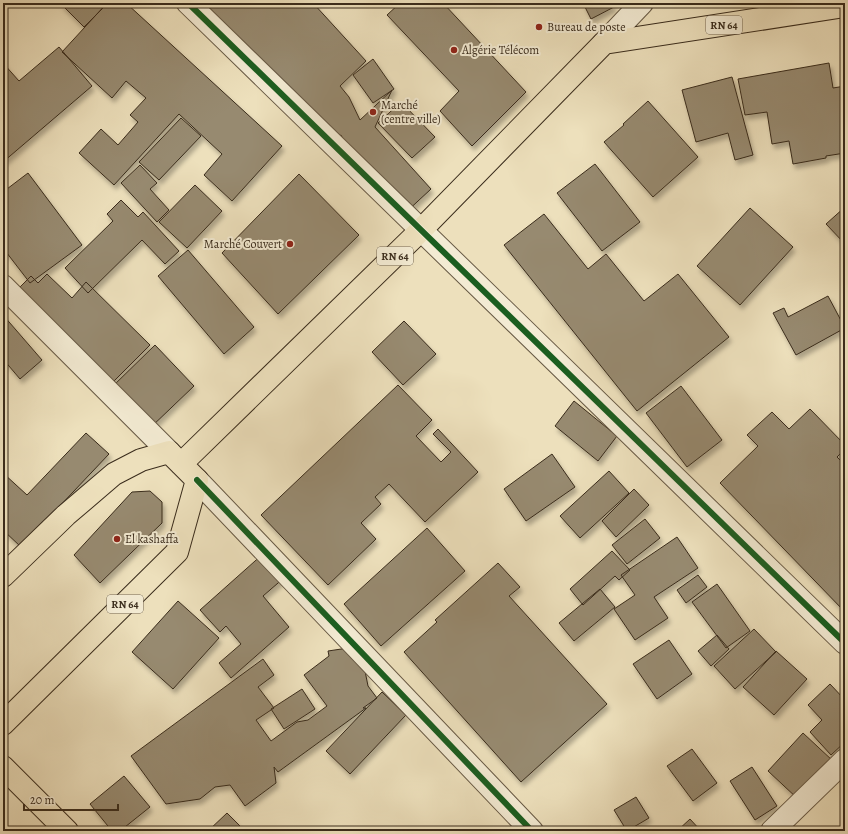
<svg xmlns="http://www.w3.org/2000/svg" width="848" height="834" font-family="Alegreya,serif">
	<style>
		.building { fill: #978a6f; stroke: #3a2c1c; filter: url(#shadow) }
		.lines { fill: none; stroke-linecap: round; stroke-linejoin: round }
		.minor-casing { stroke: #675944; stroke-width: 24 }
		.tertiary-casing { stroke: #675944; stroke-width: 24 }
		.primary-casing { stroke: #3a2c1c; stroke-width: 24 }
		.minor { stroke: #f3ebd3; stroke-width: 22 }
		.tertiary { stroke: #f3ebd3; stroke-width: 22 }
		.primary { stroke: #ede0bc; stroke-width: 22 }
		.cycleway-casing { stroke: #f3ebd3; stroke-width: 8 }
		.cycleway { stroke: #1b5e20; stroke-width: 6 }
		.poi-dot { fill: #8f2418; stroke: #f3ebd3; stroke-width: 1.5 }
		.labels { text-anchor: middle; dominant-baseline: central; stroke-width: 4; stroke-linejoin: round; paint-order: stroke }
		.shield { fill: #f3ebd3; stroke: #726553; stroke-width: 1 }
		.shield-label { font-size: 11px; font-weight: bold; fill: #3a2c1c }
		.poi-label { font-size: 12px; fill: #3a2c1c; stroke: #f3ebd3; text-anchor: start }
	</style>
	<defs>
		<filter id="shadow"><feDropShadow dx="2.5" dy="4.5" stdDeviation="2" flood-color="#0004"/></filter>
	</defs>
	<rect width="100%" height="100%" fill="#ede0bc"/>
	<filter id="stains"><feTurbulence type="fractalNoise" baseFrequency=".005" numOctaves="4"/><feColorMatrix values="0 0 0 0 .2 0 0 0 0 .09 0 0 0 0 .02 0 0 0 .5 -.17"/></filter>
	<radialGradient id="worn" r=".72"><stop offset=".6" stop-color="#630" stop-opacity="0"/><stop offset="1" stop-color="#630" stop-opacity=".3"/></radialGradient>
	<path class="building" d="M60,3H108L84,27Z
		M107,3H126L282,146L232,201L204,175L222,154L179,114L114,185L79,153L101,129L118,145L138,122L130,115L146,98L126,81L112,98L62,52Z
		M198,3H313L366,61L340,86L349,97L360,120L392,90L375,127L431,189L404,214L358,171L341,135L326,143Z
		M400,3H443L526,92L472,146L440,111L459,91L387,15Z
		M583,3H612L614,7L591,19Z
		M59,47L92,86L3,162V63L19,81Z
		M373,59L394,89L373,103L353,75Z
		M829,63L833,88L845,86V153L826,156V158L793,164L789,141L772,144L767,112L745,115L738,79Z
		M732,77L753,155L735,160L728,133L696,142L682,90Z
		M648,101L698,157L653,197L604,142L624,125L623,124Z
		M401,102L435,137L412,158L378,123Z
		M181,118L201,136L159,180L139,162Z
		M595,164L640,222L602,251L557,193Z
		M140,165L157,183L150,189L169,210L157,222L121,183Z
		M28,173L82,245L30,283L3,248V192Z
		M299,174L359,235L278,314L222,253Z
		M195,185L222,211L187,248L159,222Z
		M121,200L138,217L143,212L179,251L165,264L142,240L88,293L65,268L113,221L107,214Z
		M845,207V244L826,224Z
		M750,208L793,247L740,305L697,266Z
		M544,214L588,269L606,254L644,301L678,274L729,337L637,411L504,245Z
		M188,250L254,327L224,354L158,276Z
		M47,274L72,298L86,282L150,345L111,384L16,291L31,276L38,283Z
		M828,296L845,328L796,355L773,313L784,308L788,317Z
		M3,315L42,360L20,379L3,359Z
		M404,321L436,354L403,385L372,352Z
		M155,345L194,386L149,429L111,388Z
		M398,385L432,420L416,436L441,462L451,452L433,434L438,429L478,472L425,522L389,484L375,497L381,504L361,523L376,539L328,585L261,515Z
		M681,386L722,440L687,467L646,413Z
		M574,401L617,436L598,461L555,426Z
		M810,409L845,445V449L837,457L845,465V612L720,483L758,446L747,435L772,412L789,429Z
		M86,433L109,454L21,547L3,530V473L27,495Z
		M552,454L575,487L526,521L504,489Z
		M609,471L629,493L580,538L560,516Z
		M634,489L649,505L616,537L602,521Z
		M150,491L162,502V523L100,583L74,555L132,492Z
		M645,519L660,538L627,564L612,545Z
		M427,528L465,571L381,646L344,604Z
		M677,537L698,568L654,597L668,618L635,640L614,609L635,595L621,575Z
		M612,551L630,570L619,580L615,576L583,605L570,589Z
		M264,553L285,577L263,596L289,627L231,678L219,663L241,644L226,626L220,632L200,610Z
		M498,563L520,587L509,596L607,704L521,782L404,652L437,622L435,620Z
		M698,575L707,587L686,603L677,590Z
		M717,584L750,631L726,648L692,602Z
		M600,589L615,607L574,641L559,623Z
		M178,601L219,638L173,689L132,652Z
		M754,629L776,652L735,689L714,666Z
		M717,635L729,649L711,666L698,651Z
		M669,640L692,674L657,699L633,664Z
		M348,648L365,671L368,686L377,698L363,708H366L278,772L274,767L276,783L245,806L230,785L215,787L200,799L166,804L131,756L263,659L274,675L258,687L274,708L256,720L271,741L297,722L308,720L327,706L304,675L329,656L328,651Z
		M776,651L807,679L774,715L743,687Z
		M830,684L845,700V742L831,755L810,732L822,720L808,705Z
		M302,689L315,709L284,729L271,709Z
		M382,692L406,715L350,774L326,751Z
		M803,733L833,761L798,799L768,771Z
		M692,749L717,783L693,801L667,766Z
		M752,767L777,806L755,820L730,781Z
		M124,776L150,807L120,831H112L90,804Z
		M636,797L649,818L627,831L614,810Z
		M227,813L245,831H208Z
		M690,819L701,831H677Z
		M611,826L615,831H605Z"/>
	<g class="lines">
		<defs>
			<path id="minor" d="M188,3L845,643
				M3,286L169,452
				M197,480L532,831
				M772,831L845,760"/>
			<path id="tertiary" d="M604,43L642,3"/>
			<path id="primary" d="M181,464L421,230L604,43L845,6
				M3,576L66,515L114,474L141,460L169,452L197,480L177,552L3,724
				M3,767L67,831"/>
		</defs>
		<use href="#minor" class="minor-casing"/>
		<use href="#tertiary" class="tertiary-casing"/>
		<use href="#primary" class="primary-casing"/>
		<use href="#minor" class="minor"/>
		<use href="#tertiary" class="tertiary"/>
		<use href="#primary" class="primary"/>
		<defs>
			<path id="cycleway" d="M188,3L845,643
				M197,480L532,831"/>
		</defs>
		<use href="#cycleway" class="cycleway-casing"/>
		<use href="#cycleway" class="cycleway"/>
	</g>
	<g class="poi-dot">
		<circle cx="539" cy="27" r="4"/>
		<circle cx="454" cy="50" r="4"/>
		<circle cx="373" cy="112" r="4"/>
		<circle cx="290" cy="244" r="4"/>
		<circle cx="117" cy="539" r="4"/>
	</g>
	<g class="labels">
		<g class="shield">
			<rect x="706" y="16" width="36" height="18" rx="3"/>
			<rect x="377" y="247" width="36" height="18" rx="3"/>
			<rect x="107" y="595" width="36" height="18" rx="3"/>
		</g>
		<g class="shield-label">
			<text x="724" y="25">RN 64</text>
			<text x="395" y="256">RN 64</text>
			<text x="125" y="604">RN 64</text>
		</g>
		<g class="poi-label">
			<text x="547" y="27">Bureau de poste</text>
			<text x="462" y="50">Algérie Télécom</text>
			<text x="381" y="105">Marché<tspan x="381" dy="14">(centre ville)</tspan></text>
			<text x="282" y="244" text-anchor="end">Marché Couvert</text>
			<text x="125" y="539">El kashaffa</text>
		</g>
	</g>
	<rect width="848" height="834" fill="none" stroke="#ede0bc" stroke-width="16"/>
	<rect x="4" y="4" width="840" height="826" fill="none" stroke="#3a2c1c" stroke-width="2"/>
	<rect x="8" y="8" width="832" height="818" fill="none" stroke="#3a2c1c"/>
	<path d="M24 804v6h94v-6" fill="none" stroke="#3a2c1c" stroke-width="2"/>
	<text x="30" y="804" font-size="12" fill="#3a2c1c" stroke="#f3ebd3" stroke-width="3" paint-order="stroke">20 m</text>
	<rect width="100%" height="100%" filter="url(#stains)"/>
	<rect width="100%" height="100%" fill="url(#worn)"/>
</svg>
